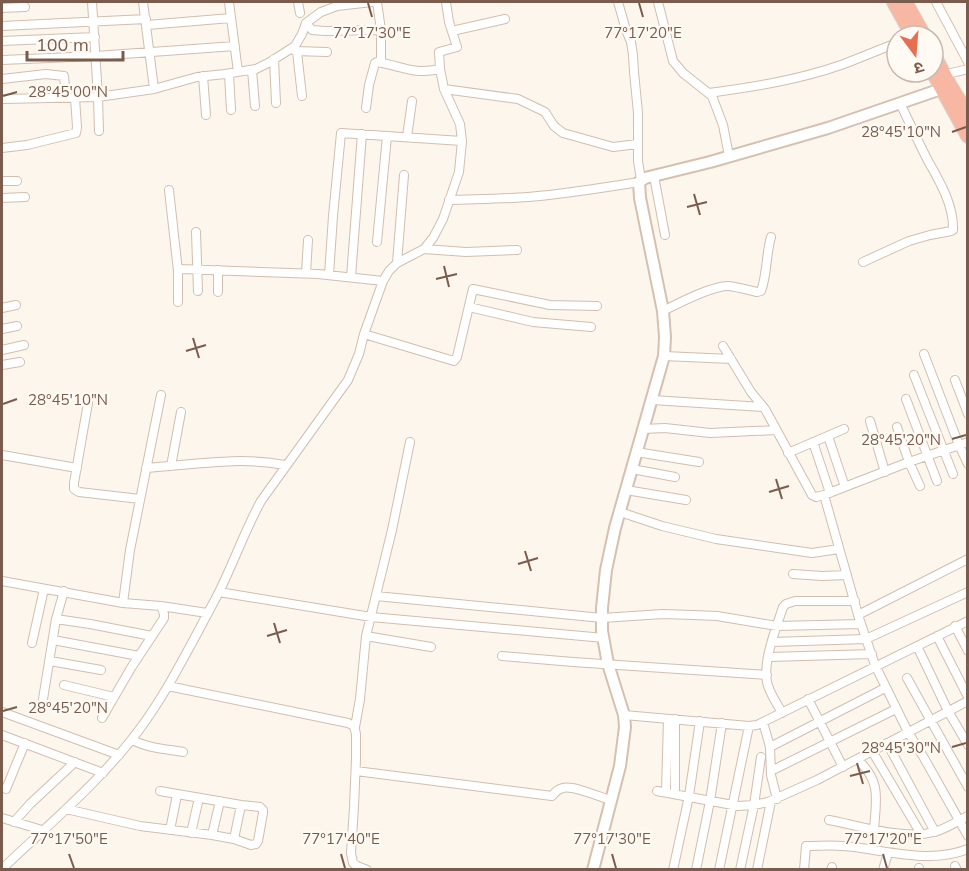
<svg xmlns="http://www.w3.org/2000/svg" width="969" height="871" font-family="Mulish,'Noto Sans Devanagari',sans-serif">
	<style>
		.lines { fill: none; stroke-linecap: round; stroke-linejoin: round }
		.street-casing { stroke: #d1beb0; stroke-width: 10 }
		.secondary-casing { stroke: #d6c0b0; stroke-width: 14 }
		.highway-casing { stroke: #dad1cd; stroke-width: 16 }
		.street { stroke: #fff; stroke-width: 8 }
		.secondary { stroke: #fff; stroke-width: 10 }
		.highway { stroke: #f7b7a3; stroke-width: 14 }
		.ticks { fill: none; stroke: #7a5c4d; stroke-width: 2 }
		.ticks-label { font-size: 15px; text-anchor: middle; fill: #7a5c4d; stroke: #fffaf3; stroke-width: 4.5; stroke-linejoin: round; paint-order: stroke }
	</style>
	<rect width="100%" height="100%" fill="#fdf6ec"/>
	<g class="lines">
		<defs>
			<path id="street" d="M92,2L98,97L154,89L197,77L225,74L256,69L270,62L295,46L302,34L306,23L312,30L325,31L381,30
				M143,2L154,89
				M229,2L238,72
				M298,2L300,13
				M377,2L381,30V63
				M618,2L626,30L631,42L633,55L634,72L638,113V161L641,180
				M658,2L673,61L683,73L712,96L723,125L729,156
				M936,2L968,62
				M337,6L372,2
				M2,8L25,7
				M306,23L321,12L337,6L341,2
				M147,25L231,18
				M2,26L146,19
				M452,31L505,19
				M2,41L95,37
				M295,51L327,52
				M297,52L302,96
				M274,59L276,103
				M2,60L96,56L235,46
				M252,70L255,106
				M229,74L231,110
				M943,75L968,69
				M203,76L206,115
				M2,79L46,74L64,76L66,98
				M444,89L518,99L545,112L554,126L563,133L613,147L638,144
				M709,93C753,87 798,80 841,65C860,58 878,50 897,43
				M2,99L98,97L99,131
				M366,108L369,85L375,63L377,62C402,66 413,75 440,69
				M407,137L412,101
				M2,148L27,145L76,133L77,127L75,98
				M654,176L665,235
				M2,181H17
				M169,190L178,271
				M2,198L25,197
				M449,200C476,199 502,199 528,197C565,194 602,188 639,182
				M196,232L198,291
				M377,242L387,136
				M424,249L466,252L517,250
				M863,262L909,241L930,235L951,231L953,230C954,205 939,180 927,159C918,141 909,122 900,103
				M397,263L404,175
				M306,273L308,240
				M329,275L333,216L341,133L462,141
				M351,277L362,134
				M218,292V270
				M178,302V271L181,269L318,274L383,281
				M469,307L533,322L591,327
				M2,308L16,305
				M663,311C677,304 713,285 729,286C738,287 747,290 757,292L761,291C767,276 766,254 771,237
				M2,329L17,326
				M364,334L454,361L457,357L473,289L550,305L597,306
				M723,346L751,392L765,409L812,495L816,497L824,495L909,462L968,442
				M2,350L24,345
				M924,354L959,445L968,464
				M664,356L731,359
				M2,365L20,362
				M914,375L953,474
				M955,380L968,414
				M906,399L937,481
				M652,400L763,407
				M88,403L74,483V489L79,492L140,499
				M870,421L885,472
				M897,427L909,462L920,486
				M643,429L665,428L710,433L776,430
				M828,436L845,487
				M813,442L830,493
				M636,452L699,462
				M788,453L844,429
				M2,455L77,468
				M171,466L181,412
				M146,468C192,465 240,456 285,465
				M632,469L675,477
				M626,490L686,500
				M824,495L859,618L875,665L908,732L924,758L968,836
				M620,512L662,526L716,539L812,553L839,549
				M793,574L822,576L847,575
				M2,581L123,603L161,606L207,613
				M219,592L371,617L604,638
				M376,596L602,618L663,614L693,615L717,616L777,626L861,624
				M123,603L130,550L161,395
				M858,615L968,559
				M56,619L90,624L152,636
				M955,626L968,651
				M366,636L431,647
				M937,636L968,697
				M53,640L139,656
				M772,642L866,639L968,592
				M32,643L44,589
				M917,646L948,711L968,745
				M502,656L573,662L767,675
				M769,657L872,654
				M50,661L101,670
				M907,678L968,787
				M64,685L114,697
				M168,686L348,723L354,726L356,734V759L354,807L351,853L353,863L357,866L367,870
				M43,699L56,619L64,591
				M808,699L843,767
				M2,712L119,755
				M782,713C777,703 769,693 767,682C763,659 776,629 783,607L786,604L795,601H855
				M624,715L749,726L757,725L968,621
				M102,718L131,668L164,618V614L161,606
				M763,722L770,747L771,775L777,799
				M355,727L360,699L366,636L392,530L410,442
				M2,735L103,773
				M132,740C148,748 165,749 183,752
				M887,743L935,832
				M770,747L885,688
				M872,751L921,834
				M857,759C882,782 876,799 874,830
				M356,771L552,796C555,792 558,789 563,788C573,785 600,797 610,800
				M771,771L896,709
				M6,789L25,743
				M657,791L738,806L754,805L768,802L817,780L968,701
				M666,792L668,719
				M675,793V719
				M66,809L140,826L212,835L234,839L251,845L256,844L258,841L263,813V810L260,807L241,805L160,791
				M2,818L42,830
				M829,820C860,826 903,840 934,832C946,829 957,821 968,816
				M14,822L30,804L75,762
				M170,830L177,795
				M191,833L199,798
				M212,835L220,801
				M234,839L241,805
				M955,866L957,870
				M2,869C49,824 100,782 139,730C163,698 181,663 200,628C206,616 213,604 219,592C234,562 245,530 261,501L348,380L359,354L364,334L383,281L389,271L397,263L424,249L433,238L443,219L459,172L462,141L460,124L444,89L440,69L439,52L457,47L449,22L446,2
				M673,870L689,796L700,721
				M696,870L710,801L722,723
				M719,870L749,726
				M740,870L754,805L761,757
				M757,870L771,801
				M804,870L806,846C819,846 831,845 843,846C884,849 928,865 968,849
				M831,870L832,867
				M883,870L888,853
				M919,870V868"/>
			<path id="secondary" d="M593,870L620,766L625,727L624,715L608,664L602,631V608L606,570L615,528L664,356L665,337L663,311L640,198L639,182L645,178L710,162L828,128L947,87"/>
			<path id="highway" d="M894,2L913,36
				M905,2L924,36
				M933,54L950,86L968,115
				M933,72L968,136"/>
		</defs>
		<use href="#street" class="street-casing"/>
		<use href="#secondary" class="secondary-casing"/>
		<use href="#highway" class="highway-casing"/>
		<use href="#street" class="street"/>
		<use href="#secondary" class="secondary"/>
		<use href="#highway" class="highway"/>
	</g>
	<path class="ticks" d="M368,3L372,17M639,3L643,17M3,96L17,92M952,132L966,127M694,194L700,215M687,207L707,202M444,266L449,287M436,279L457,274M193,338L199,358M186,351L206,345M3,404L17,399M952,439L966,435M776,479L782,499M769,492L789,486M525,551L531,571M518,564L538,558M274,623L280,643M267,636L287,630M3,711L17,707M952,747L966,743M857,763L863,784M850,776L870,771M69,854L74,868M341,854L345,868M612,854L616,868M883,854L887,868"/>
	<g class="ticks-label">
		<text x="372" y="38">77°17'30"E</text>
		<text x="643" y="38">77°17'20"E</text>
		<text x="68" y="97">28°45'00"N</text>
		<text x="901" y="137">28°45'10"N</text>
		<text x="68" y="405">28°45'10"N</text>
		<text x="901" y="445">28°45'20"N</text>
		<text x="68" y="713">28°45'20"N</text>
		<text x="901" y="753">28°45'30"N</text>
		<text x="69" y="844">77°17'50"E</text>
		<text x="341" y="844">77°17'40"E</text>
		<text x="612" y="844">77°17'30"E</text>
		<text x="883" y="844">77°17'20"E</text>
	</g>
	<rect width="969" height="871" fill="none" stroke="#7a5c4d" stroke-width="6"/>
	<g transform="translate(915 54) rotate(164)"><circle r="28" fill="#fffaf3" stroke="#cabbb1" stroke-width="1.5"/>
	<path d="M0-4.5L10 22L0 15L-10 22Z" fill="#e76f51"/>
	<text y="-9" font-size="16" font-weight="bold" text-anchor="middle" fill="#7a5c4d">उ</text>
	</g>
	<path d="M27 51v9h96v-9" fill="none" stroke="#7a5c4d" stroke-width="3"/>
	<text x="36" y="51" font-size="18" fill="#7a5c4d" stroke="#fffaf3" stroke-width="4.5" paint-order="stroke">100 m</text>
</svg>
